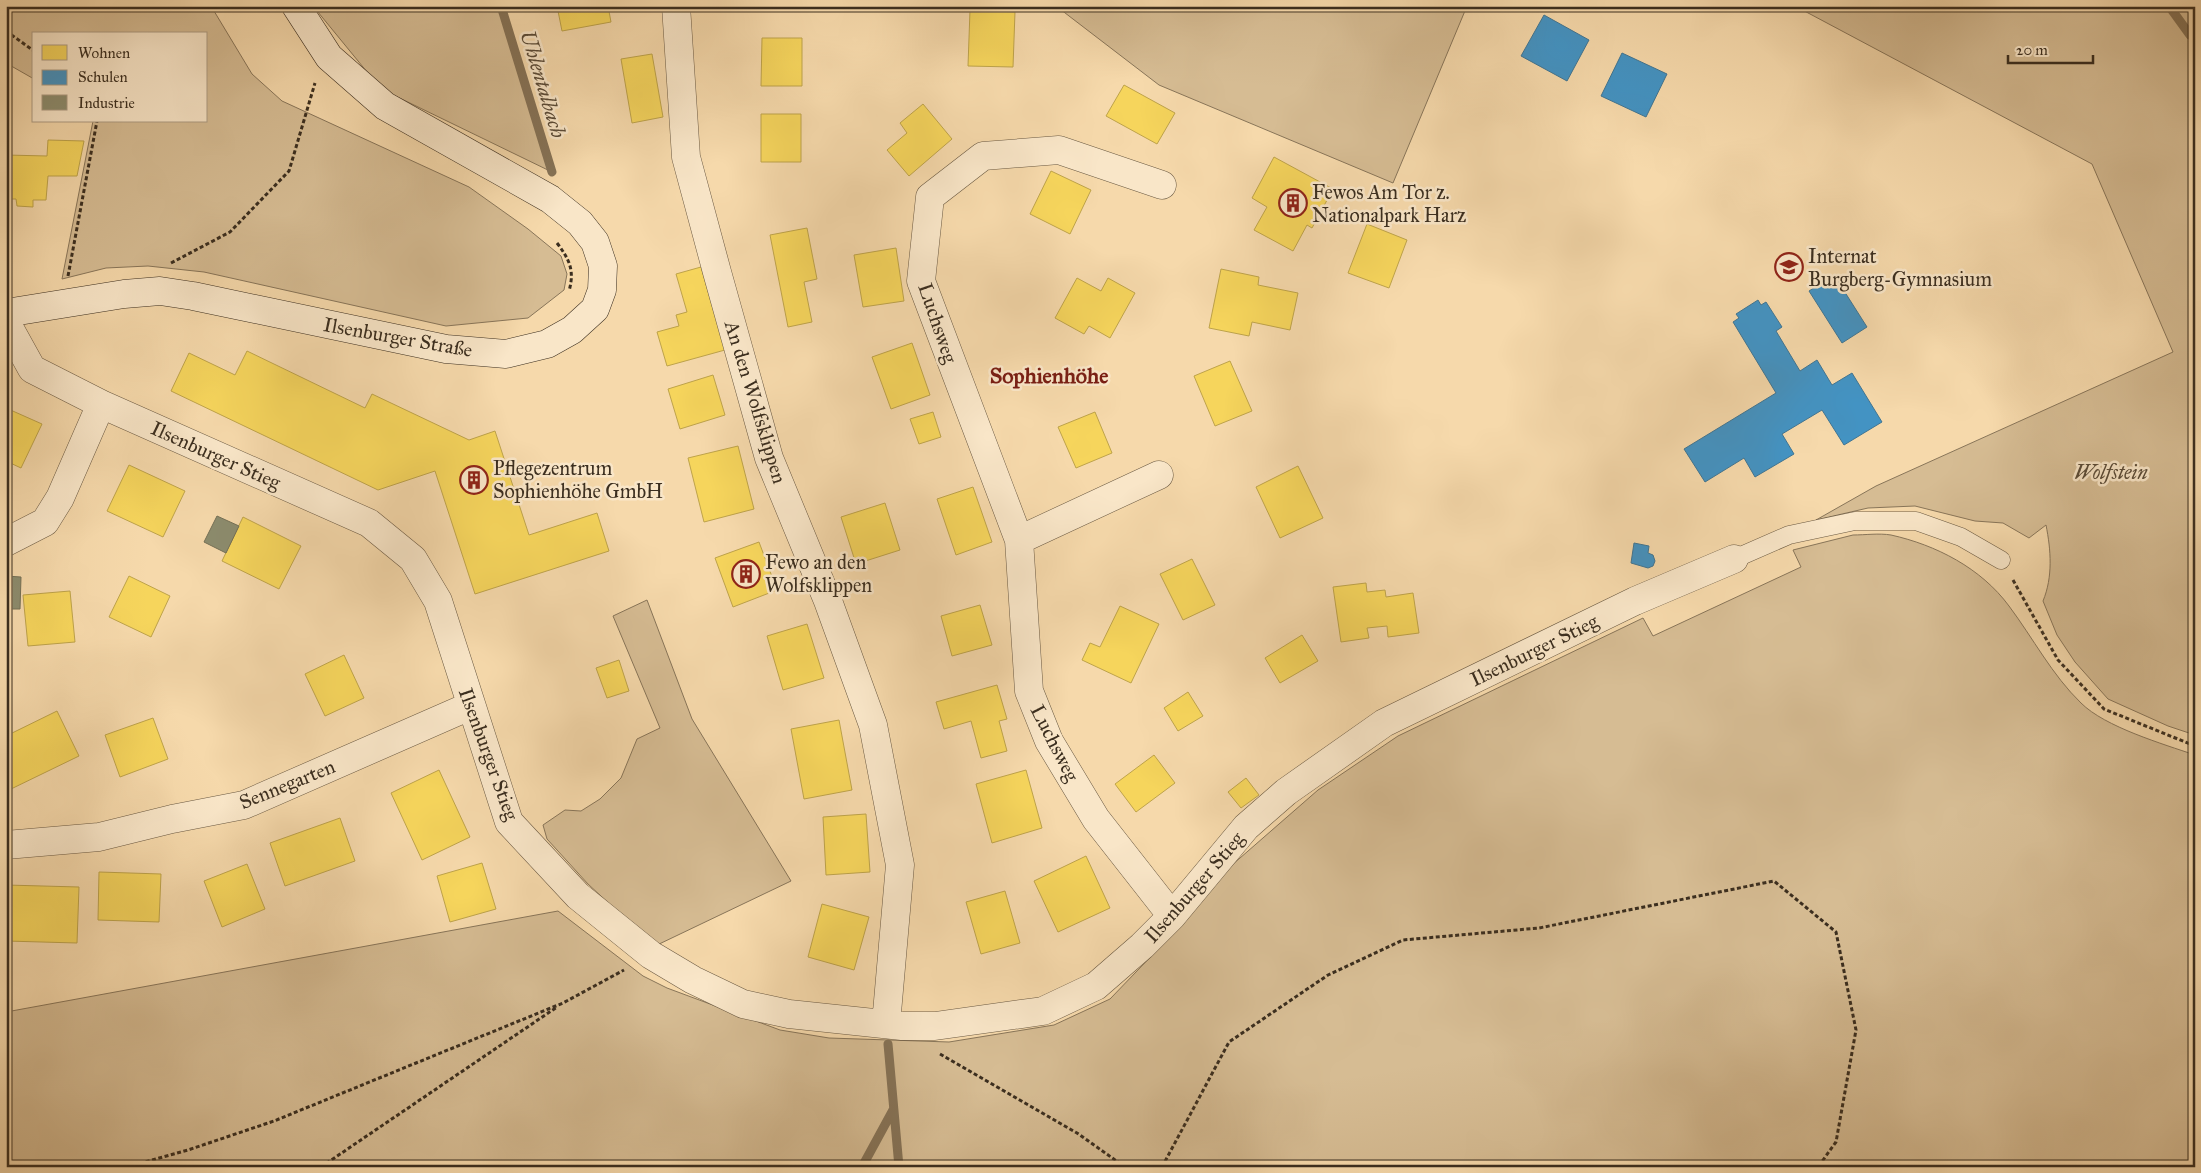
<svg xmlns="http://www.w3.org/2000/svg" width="2201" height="1173" font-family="'IM FELL Great Primer',serif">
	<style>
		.green { fill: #d6bc93; stroke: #887559 }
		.homes { fill: #f6d55c; stroke: #bea34a }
		.schools { fill: #4393c3; stroke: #417592 }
		.industry { fill: #8c8c6e; stroke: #747056 }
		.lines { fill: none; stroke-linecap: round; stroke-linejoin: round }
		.stream { stroke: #857256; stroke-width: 9 }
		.service-casing { stroke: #6a5942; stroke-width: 19 }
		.minor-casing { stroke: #6a5942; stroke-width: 29 }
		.secondary-casing { stroke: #3b2e1f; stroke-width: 29 }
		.path { stroke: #3b2e1f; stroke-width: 3; stroke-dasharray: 4 2.5; stroke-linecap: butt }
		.service { stroke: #f9e6c8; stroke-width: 18 }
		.minor { stroke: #f9e6c8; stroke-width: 28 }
		.secondary { stroke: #f9e6c8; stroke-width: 28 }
		.labels { text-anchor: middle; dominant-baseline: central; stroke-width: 5; stroke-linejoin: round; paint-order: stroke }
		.poi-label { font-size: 20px; fill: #3b2e1f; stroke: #f9e6c8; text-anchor: start }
		.street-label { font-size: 20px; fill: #3b2e1f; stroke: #f9e6c8 }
		.park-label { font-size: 20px; font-style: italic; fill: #5a4a36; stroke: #f9e6c8 }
		.water-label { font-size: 21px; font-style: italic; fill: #5a4a36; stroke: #f9e6c8 }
		.quarter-label { font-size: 22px; font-weight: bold; fill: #7a1f14; stroke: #f9e6c8 }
	</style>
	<rect width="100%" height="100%" fill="#f6d9ab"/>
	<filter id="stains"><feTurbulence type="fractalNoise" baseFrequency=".004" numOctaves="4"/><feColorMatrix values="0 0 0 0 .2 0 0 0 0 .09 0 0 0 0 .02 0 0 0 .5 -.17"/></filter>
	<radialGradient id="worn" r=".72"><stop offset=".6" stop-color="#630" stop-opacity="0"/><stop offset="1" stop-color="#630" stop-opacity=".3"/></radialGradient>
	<path class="green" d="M6,6H211L252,74L282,101L469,187L528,229L561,256L567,274L564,290L528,318L446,326L204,272L148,266L106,268L62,279L93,121H206V34H34V79L6,63Z
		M313,6H501L552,172L381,89Z
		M1056,6H1467L1393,183L1159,85Z
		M1795,6H2195V735L2168,726L2108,699L2075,662L2057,635L2043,601C2053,577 2051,550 2046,525L2029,538L2003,523L1975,521L1915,506L1868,508L1816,520L1876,486L2173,352L2092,164Z
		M1853,535C1865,535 1879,533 1891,535C1936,545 1981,568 2009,606C2033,638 2052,675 2081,703C2105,727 2163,744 2195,755V1167H6V1012L558,911L643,976L667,988L780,1030L829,1038L949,1042L1054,1025L1110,999L1188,918L1232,865L1318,790L1398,736L1643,618L1653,636L1801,567L1793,550Z
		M647,600L692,719L791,881L655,946L588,884L547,839L543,825L565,810L581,811L600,799L621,778L637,739L660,728L613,616Z"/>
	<path class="homes" d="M557,6H608L611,22L562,31Z
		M970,10L1015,12L1013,67L968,66Z
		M762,38H802V86H761Z
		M652,54L663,117L632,123L621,59Z
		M1124,85L1175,113L1157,144L1106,116Z
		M923,104L952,139L909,176L887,150L907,133L900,123Z
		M761,114H801V162H761Z
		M48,140L84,141L77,176H48L46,200H33V207L17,206L16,199H6V155L47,156Z
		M1274,157L1333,189L1312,228L1307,225L1293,251L1254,230L1267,207L1252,198Z
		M1051,171L1091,190L1070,234L1030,214Z
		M1367,224L1407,240L1389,288L1348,273Z
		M807,228L817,279L804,282L812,322L788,327L770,235Z
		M896,248L904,301L863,307L854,255Z
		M701,267L725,350L667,366L657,332L679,326L676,315L687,312L676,274Z
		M1221,269L1259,277L1258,285L1298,293L1290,330L1252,322L1249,336L1209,328Z
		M1077,278L1101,291L1108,278L1135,293L1110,338L1089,326L1084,334L1055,318Z
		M912,343L930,395L891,409L872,357Z
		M247,351L365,408L372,394L469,440L495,431L529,535L597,513L609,551L475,594L435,471L378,490L171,391L189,353L235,375Z
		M1230,361L1252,411L1215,426L1194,376Z
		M713,375L725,415L680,429L668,389Z
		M6,408L42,424L21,468L6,461Z
		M933,412L941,437L919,444L910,419Z
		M1095,412L1112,453L1076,468L1058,427Z
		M738,446L754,509L704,522L688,458Z
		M129,465L185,491L163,537L107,511Z
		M1298,466L1323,518L1280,538L1256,487Z
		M973,487L992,542L956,555L937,499Z
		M885,503L900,550L856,564L841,517Z
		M243,517L301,546L279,589L222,561Z
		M759,542L777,590L733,607L715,558Z
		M1192,559L1215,605L1183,620L1160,574Z
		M129,576L170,596L151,637L109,617Z
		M1366,583L1367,592L1385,590L1386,597L1413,593L1419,633L1388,637L1387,626L1367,628L1369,638L1341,642L1333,587Z
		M70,591L75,642L28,646L23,595Z
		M980,605L992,645L952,656L941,616Z
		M1120,606L1159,624L1131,683L1082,660L1090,643L1100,647Z
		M807,624L824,678L783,690L767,636Z
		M1302,635L1318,661L1280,683L1265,658Z
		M344,655L364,698L325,716L305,674Z
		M619,660L629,691L607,698L596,668Z
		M997,685L1007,719L999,721L1007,751L981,758L971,721L944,729L936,702Z
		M1188,692L1203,716L1178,731L1164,708Z
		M57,711L79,756L11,789L6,781V736Z
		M153,718L168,759L120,777L105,735Z
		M839,720L852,790L804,799L791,729Z
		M1154,755L1175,783L1136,812L1115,784Z
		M439,770L470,837L422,860L391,793Z
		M1026,770L1042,828L992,843L976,784Z
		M1246,778L1259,795L1241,808L1228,792Z
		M866,814L870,872L826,875L823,817Z
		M340,818L355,861L285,886L270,843Z
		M1086,856L1110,908L1058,932L1034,881Z
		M482,863L496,909L450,922L437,876Z
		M247,864L265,909L222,927L204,881Z
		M99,872L161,874L159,922L98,920Z
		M6,885L79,887L77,943L6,941Z
		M1005,891L1020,943L981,954L966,902Z
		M822,904L869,917L854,970L808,957Z"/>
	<path class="schools" d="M1544,15L1589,40L1567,81L1521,56Z
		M1622,53L1667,74L1646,117L1601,96Z
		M1834,275L1867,327L1842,343L1809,291Z
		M1758,300L1761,305L1766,302L1782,327L1776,331L1800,371L1817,360L1832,385L1852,373L1882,422L1844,445L1822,410L1782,434L1794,454L1755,477L1744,458L1705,482L1684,449L1776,393L1733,322L1739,318L1736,314Z
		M1634,543L1649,546L1648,553L1653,555L1655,561L1653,566L1648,568L1631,563Z"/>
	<path class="industry" d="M217,516L239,526L226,553L204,542Z
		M6,576L21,577L20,609H6Z"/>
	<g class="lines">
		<path class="stream" d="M501,6L552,172
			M2148,6H2149
			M2169,6L2190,35L2195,36
			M888,1044L899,1167
			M862,1167L893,1110"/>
		<defs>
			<path id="service" d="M1734,559L1789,535L1855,521H1916L1961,537L2001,560"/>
			<path id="minor" d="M676,6L686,157L717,272L769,458L828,601L873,725L900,865L886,1024
				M1162,185L1059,150L983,156L930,197L921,281L1019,540L1029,691L1049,741L1096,819L1172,916
				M6,322L32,369L101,404L369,523L413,559L438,601L509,822L578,896L651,955L693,980L743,1004L789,1014L902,1026H935L1043,1011L1096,986L1142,946L1172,916L1246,827L1286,792L1384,723L1635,601L1734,559
				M1019,540L1159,475
				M6,542L45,522L60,498L101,404
				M6,845L99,837L172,819L244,805L470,706"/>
			<path id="secondary" d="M6,313L124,294L160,291L193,296L446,349L506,354L547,344L572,330L595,309L602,290L603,266L595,242L580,223L550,199L385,106L329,57L296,6"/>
		</defs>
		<use href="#service" class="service-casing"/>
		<use href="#minor" class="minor-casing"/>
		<use href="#secondary" class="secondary-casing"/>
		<path class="path" d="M6,31L34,51
			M557,243C569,259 575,270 569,291
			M171,263L230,232L289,171L315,83
			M68,276L97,121
			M2013,580L2058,660L2104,709L2195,746
			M940,1054L1077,1133L1125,1167
			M127,1167L188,1150L274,1121L563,1003L624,970
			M321,1167L557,1007
			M1162,1167L1229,1042L1328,975L1403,940L1539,928L1774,881L1836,932L1856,1030L1836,1142L1818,1167"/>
		<use href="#service" class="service"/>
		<use href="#minor" class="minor"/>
		<use href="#secondary" class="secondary"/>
	</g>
	<defs>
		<symbol id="building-ring" viewBox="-11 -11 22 22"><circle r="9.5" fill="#f9e6c8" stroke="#8f2418" stroke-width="1.5"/><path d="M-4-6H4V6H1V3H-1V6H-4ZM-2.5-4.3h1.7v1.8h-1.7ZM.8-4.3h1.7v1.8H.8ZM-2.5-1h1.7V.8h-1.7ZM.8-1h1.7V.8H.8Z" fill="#8f2418"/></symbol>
		<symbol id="school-ring" viewBox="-11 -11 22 22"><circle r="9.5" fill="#f9e6c8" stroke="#8f2418" stroke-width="1.5"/><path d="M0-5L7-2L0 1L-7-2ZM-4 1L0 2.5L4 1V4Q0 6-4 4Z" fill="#8f2418"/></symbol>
	</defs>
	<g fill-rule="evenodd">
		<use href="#building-ring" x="1277" y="187" width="32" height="32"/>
		<use href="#school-ring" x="1773" y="251" width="32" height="32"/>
		<use href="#building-ring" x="458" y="464" width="32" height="32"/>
		<use href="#building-ring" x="730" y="558" width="32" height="32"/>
	</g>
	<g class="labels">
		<g class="poi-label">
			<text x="1312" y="192">Fewos Am Tor z.<tspan x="1312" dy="23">Nationalpark Harz</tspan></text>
			<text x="1808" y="256">Internat<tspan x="1808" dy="23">Burgberg-Gymnasium</tspan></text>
			<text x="493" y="468">Pflegezentrum<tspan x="493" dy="23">Sophienhöhe GmbH</tspan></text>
			<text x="765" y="562">Fewo an den<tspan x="765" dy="23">Wolfsklippen</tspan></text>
		</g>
		<g class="street-label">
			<text transform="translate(938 323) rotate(71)">Luchsweg</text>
			<text transform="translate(398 337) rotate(10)">Ilsenburger Straße</text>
			<text transform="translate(756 402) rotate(73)">An den Wolfsklippen</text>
			<text transform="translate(216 455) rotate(24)">Ilsenburger Stieg</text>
			<text transform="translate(1534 650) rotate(-26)">Ilsenburger Stieg</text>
			<text transform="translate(1055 743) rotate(63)">Luchsweg</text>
			<text transform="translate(489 754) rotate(70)">Ilsenburger Stieg</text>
			<text transform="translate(287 784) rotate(-22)">Sennegarten</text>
			<text transform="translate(1194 887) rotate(-49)">Ilsenburger Stieg</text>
		</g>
		<g class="park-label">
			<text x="2111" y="472">Wolfstein</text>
		</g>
		<g class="water-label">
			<text transform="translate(543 84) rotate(73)">Uhlentalbach</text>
		</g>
		<g class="quarter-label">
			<text x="1049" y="375">Sophienhöhe</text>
		</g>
	</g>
	<rect width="2201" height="1173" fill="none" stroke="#f6d9ab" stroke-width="25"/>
	<rect x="8" y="8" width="2186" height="1158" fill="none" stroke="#3b2e1f" stroke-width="2.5"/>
	<rect x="12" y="12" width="2176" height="1148" fill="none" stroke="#3b2e1f"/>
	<rect x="32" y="32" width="175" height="90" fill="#f9e6c8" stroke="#ad9c84"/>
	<rect x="42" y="45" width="25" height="15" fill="#f6d55c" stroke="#ad9c84"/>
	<text x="78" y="58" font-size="15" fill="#3b2e1f">Wohnen</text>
	<rect x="42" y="70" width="25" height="15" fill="#4393c3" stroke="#ad9c84"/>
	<text x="78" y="82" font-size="15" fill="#3b2e1f">Schulen</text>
	<rect x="42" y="95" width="25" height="15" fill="#8c8c6e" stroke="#ad9c84"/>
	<text x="78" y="108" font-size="15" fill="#3b2e1f">Industrie</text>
	<path d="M2008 55v8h85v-8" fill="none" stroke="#3b2e1f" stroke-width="2.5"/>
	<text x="2016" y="55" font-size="15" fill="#3b2e1f" stroke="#f9e6c8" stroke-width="4" paint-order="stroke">20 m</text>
	<rect width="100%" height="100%" filter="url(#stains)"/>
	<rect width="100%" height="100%" fill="url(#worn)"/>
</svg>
